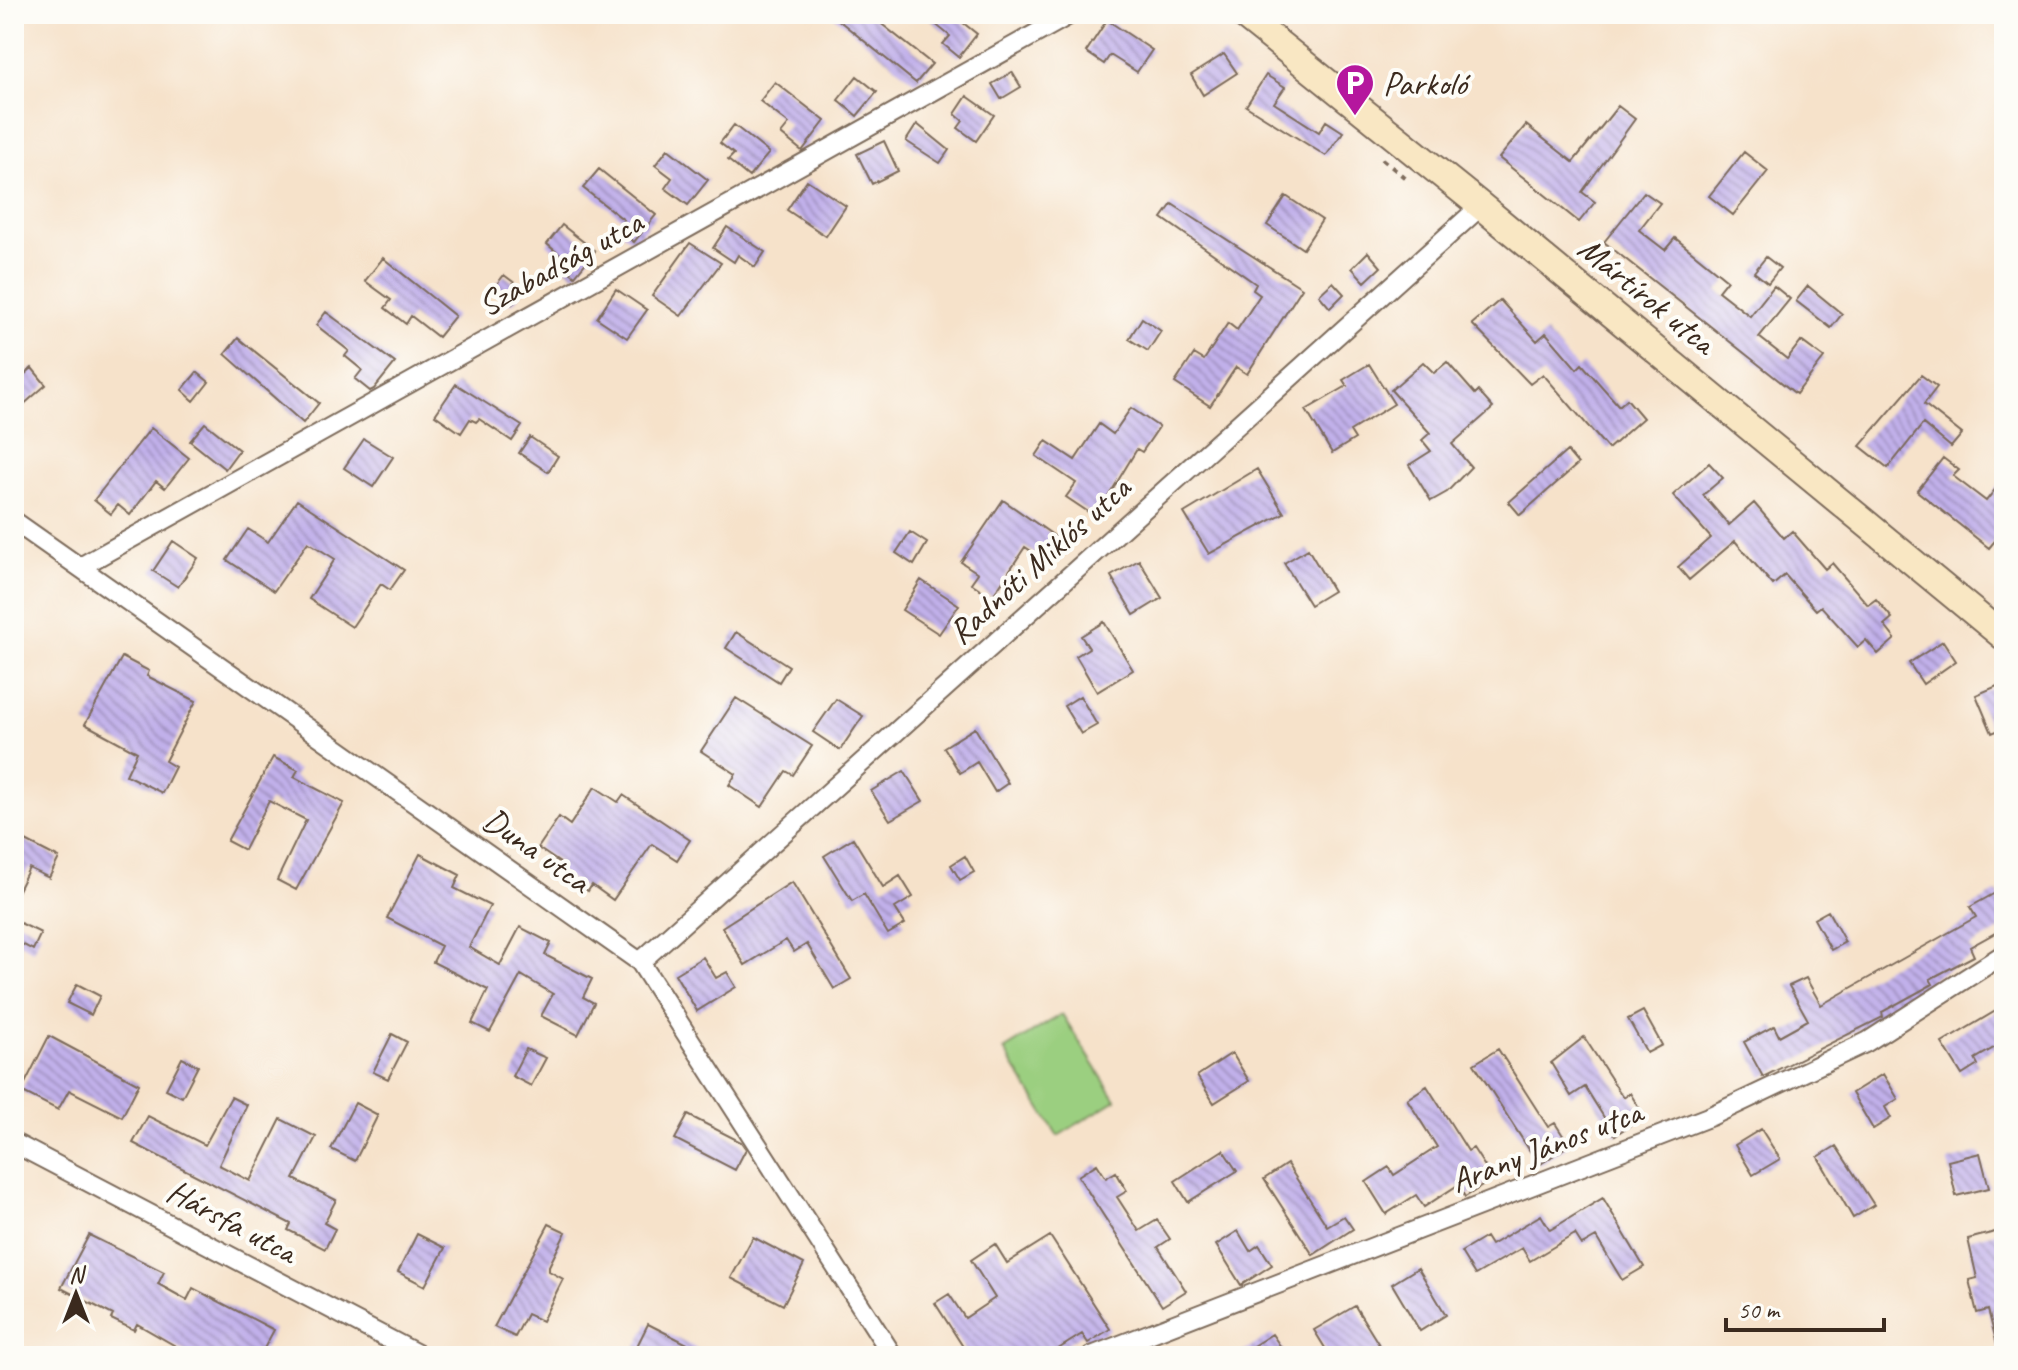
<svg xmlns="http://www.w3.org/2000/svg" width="2018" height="1370" font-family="Caveat,sans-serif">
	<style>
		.green { fill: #9bcf80; stroke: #6b7c4f; stroke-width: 2 }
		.building { fill: url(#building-back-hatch) }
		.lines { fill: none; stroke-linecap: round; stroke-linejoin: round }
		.minor-casing { stroke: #7c6a5a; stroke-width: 22 }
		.secondary-casing { stroke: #7c6a5a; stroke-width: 30 }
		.path { stroke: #7c6a5a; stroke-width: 4; stroke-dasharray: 6 6; stroke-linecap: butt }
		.minor { stroke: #fff; stroke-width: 18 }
		.secondary { stroke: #f9e7c3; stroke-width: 26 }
		.labels { text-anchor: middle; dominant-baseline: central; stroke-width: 8; stroke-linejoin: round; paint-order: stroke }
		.poi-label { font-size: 34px; fill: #3b2a1e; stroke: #fdfcf7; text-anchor: start }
		.street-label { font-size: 34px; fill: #3b2a1e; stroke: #fdfcf7 }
	</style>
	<defs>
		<pattern id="building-back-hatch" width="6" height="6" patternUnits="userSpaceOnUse" patternTransform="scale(2)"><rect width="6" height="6" fill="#c1b0ea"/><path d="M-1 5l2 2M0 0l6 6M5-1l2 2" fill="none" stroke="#9e8fbd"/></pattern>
	</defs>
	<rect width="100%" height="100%" fill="#fdfcf7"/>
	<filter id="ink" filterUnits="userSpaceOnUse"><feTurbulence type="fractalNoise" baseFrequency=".0125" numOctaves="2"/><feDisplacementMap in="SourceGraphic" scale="16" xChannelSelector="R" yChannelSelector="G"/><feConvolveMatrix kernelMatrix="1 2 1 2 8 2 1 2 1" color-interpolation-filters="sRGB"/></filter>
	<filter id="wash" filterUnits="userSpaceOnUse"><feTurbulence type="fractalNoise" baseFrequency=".006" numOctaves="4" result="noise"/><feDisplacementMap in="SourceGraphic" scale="32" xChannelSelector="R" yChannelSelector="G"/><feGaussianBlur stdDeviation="1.8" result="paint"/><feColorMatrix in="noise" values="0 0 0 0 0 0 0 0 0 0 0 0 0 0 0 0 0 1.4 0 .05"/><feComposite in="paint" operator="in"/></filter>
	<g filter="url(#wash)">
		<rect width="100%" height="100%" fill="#f6e2ca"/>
		<path class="green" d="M1062,1014L1116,1100L1058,1136L1004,1050Z"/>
		<g id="blocks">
			<path class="building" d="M831,14H869L932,64L916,83Z
				M923,14H952L977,34L959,57L943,44L950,36Z
				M1107,20L1152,50L1137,72L1110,55L1104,64L1086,52Z
				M1224,54L1237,73L1203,95L1191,75Z
				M1012,72L1021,87L1001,99L992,84Z
				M1266,75L1285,87L1274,103L1319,132L1326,121L1343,132L1326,156L1246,106Z
				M857,76L877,92L857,116L838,100Z
				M775,82L825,121L802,151L781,134L789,124L760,101Z
				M967,96L994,115L976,141L958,128L963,121L955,114Z
				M1618,106L1635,119L1582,192L1595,202L1579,222L1499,158L1526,125L1573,162Z
				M917,124L949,150L940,163L906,141Z
				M734,125L769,153L749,177L728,160L734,154L720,143Z
				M884,141L898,171L872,184L857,154Z
				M668,149L708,180L688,205L665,188L672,178L655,165Z
				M1744,152L1768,171L1733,215L1709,196Z
				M599,169L656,215L634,242L617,229L624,220L583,188Z
				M807,180L846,206L826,236L787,210Z
				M1644,192L1660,203L1639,230L1665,250L1675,238L1727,280L1718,291L1750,316L1774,286L1790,299L1759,337L1787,359L1801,341L1824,358L1796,394L1604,242Z
				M1286,196L1322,220L1303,249L1267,225Z
				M1172,204L1302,288L1247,374L1236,367L1210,406L1175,383L1194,354L1204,360L1228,323L1237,330L1260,295L1253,290L1256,284L1162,218Z
				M562,225L595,251L575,276L557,261L561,256L547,244Z
				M727,227L765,252L755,267L738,255L734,262L713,248Z
				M690,243L721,263L681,316L652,296Z
				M1368,252L1381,267L1365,282L1352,268Z
				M1766,257L1780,268L1768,283L1754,272Z
				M383,258L455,316L438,337L411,316L406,324L385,308L391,300L365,281Z
				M504,275L524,290L512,304L493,289Z
				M1333,282L1344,294L1330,308L1319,295Z
				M1808,286L1842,314L1831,328L1796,301Z
				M616,289L647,310L627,338L597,318Z
				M1500,300L1537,341L1546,333L1577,369L1582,364L1619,406L1627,399L1643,418L1608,449L1543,374L1530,384L1472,324Z
				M326,312L395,363L374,389L370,391L355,379L362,370L345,356L349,351L316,325Z
				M1142,318L1161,331L1148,351L1129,339Z
				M238,338L319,403L303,423L225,354Z
				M1423,362L1434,373L1447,362L1475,394L1478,391L1493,408L1452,444L1471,467L1447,492L1431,501L1409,465L1431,451L1422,440L1430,433L1391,390Z
				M1369,364L1394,404L1350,431L1355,439L1332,453L1306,410L1347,386L1343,380Z
				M32,368L46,385L23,405L14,395V384Z
				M197,372L209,382L194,401L182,390Z
				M1921,375L1937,387L1924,404L1962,434L1951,447L1923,424L1888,468L1860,446Z
				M456,384L522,426L512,441L479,419L476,422L470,419L461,433L435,415Z
				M1131,408L1159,427L1142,452L1137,449L1096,517L1066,497L1076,483L1036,456L1046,441L1075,460L1099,424L1113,434Z
				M205,423L239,450L225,469L190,441Z
				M151,428L189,458L165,488L156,481L130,515L118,505L111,514L94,500Z
				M530,437L558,456L548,472L519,453Z
				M364,439L393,457L373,487L344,468Z
				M1567,451L1578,464L1520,515L1509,502Z
				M1943,458L1959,470L1953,476L1986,501L2004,478V530L1989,548L1917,491Z
				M1709,463L1723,478L1703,495L1729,525L1754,503L1784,538L1792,531L1825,569L1832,563L1868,605L1876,599L1892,618L1884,625L1895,639L1878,654L1866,640L1858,647L1821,606L1816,610L1785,575L1773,585L1735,541L1689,580L1678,567L1711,538L1673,495Z
				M1257,469L1284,513L1209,554L1184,513Z
				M297,500L404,570L390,590L381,584L352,627L309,599L335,559L308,542L274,591L227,560L248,529L268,542Z
				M1003,500L1060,540L1046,561L1025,547L992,597L971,583L978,573L961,562Z
				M910,532L927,543L914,565L896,553Z
				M173,541L198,558L178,587L153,571Z
				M1308,549L1333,591L1310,605L1284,563Z
				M1139,560L1162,598L1134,615L1111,576Z
				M921,580L959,605L939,634L902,610Z
				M1104,622L1133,670L1097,692L1076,656L1089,648L1081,636Z
				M736,632L789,666L779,682L726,648Z
				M1943,641L1956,661L1923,684L1909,663Z
				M122,657L149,671L147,676L196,701L165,761L175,767L162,793L126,775L137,752L85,724Z
				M2004,683V728L1992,733L1976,695Z
				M1080,696L1097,725L1081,734L1064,706Z
				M736,698L812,746L793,775L786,771L762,807L729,785L736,774L701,751Z
				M836,699L863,716L840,750L813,732Z
				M975,728L1008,783L995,792L977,762L960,773L944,747Z
				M273,757L298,770L294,777L344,803L296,890L277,880L306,820L269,801L244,850L227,841Z
				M904,771L923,801L890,820L871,791Z
				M595,787L618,802L623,795L690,840L677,860L652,844L613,900L592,885L588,891L556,869L560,863L538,848L559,817L570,825Z
				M14,835L59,858L49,878L29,868L14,898Z
				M853,838L883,887L900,876L913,897L895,908L905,924L888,934L864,894L852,901L824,856Z
				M420,854L460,875L454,888L490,906L469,947L500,965L520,927L551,943L545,955L592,979L583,997L594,1003L578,1035L541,1016L553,994L521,975L490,1032L472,1023L488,990L433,962L441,946L387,918Z
				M965,856L974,872L960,880L951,865Z
				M792,882L851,979L834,989L807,944L794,952L786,940L745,965L722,927Z
				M1997,892L2004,905V928L1970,947L1974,956L1930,979L1933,984L1882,1012L1883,1017L1763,1077L1744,1042L1774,1026L1779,1036L1808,1020L1789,986L1806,978L1821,1005L1976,917L1970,907Z
				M1828,911L1845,942L1831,950L1814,919Z
				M14,920L41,933L33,950L14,940Z
				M703,957L716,978L727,972L736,987L697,1011L675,974Z
				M77,984L100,996L91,1015L67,1003Z
				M2004,1006V1042L1975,1059L1978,1065L1962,1075L1942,1043Z
				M1643,1011L1662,1045L1647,1053L1628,1019Z
				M392,1034L407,1042L388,1079L373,1072Z
				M49,1036L139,1084L122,1117L69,1090L58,1110L21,1091Z
				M1584,1037L1623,1097L1630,1093L1644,1116L1615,1135L1585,1087L1571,1096L1551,1063Z
				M526,1049L546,1058L531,1086L512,1076Z
				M1498,1049L1548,1127L1555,1123L1569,1145L1539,1165L1474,1064Z
				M1232,1053L1249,1081L1214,1103L1197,1076Z
				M182,1058L198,1066L182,1097L166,1089Z
				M1883,1074L1898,1099L1885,1107L1891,1118L1873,1129L1852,1093Z
				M1427,1086L1468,1151L1473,1148L1493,1179L1465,1197L1458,1185L1424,1207L1416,1195L1386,1214L1366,1182L1389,1167L1394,1175L1437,1147L1407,1099Z
				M231,1097L247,1105L219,1165L250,1181L281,1119L316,1137L294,1179L336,1200L324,1223L335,1229L325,1249L288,1230L291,1224L133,1143L148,1116L205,1145Z
				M355,1103L378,1115L355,1161L331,1149Z
				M688,1115L741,1142L746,1149L735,1170L675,1139Z
				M1761,1129L1780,1159L1753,1175L1735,1145Z
				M1836,1146L1874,1205L1853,1218L1818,1157Z
				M1223,1150L1237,1171L1188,1202L1175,1181Z
				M1980,1153L1989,1188L1956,1196L1948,1161Z
				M1097,1164L1106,1178L1116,1172L1127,1191L1117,1197L1139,1231L1157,1220L1170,1239L1158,1247L1186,1291L1162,1306L1078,1176Z
				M1287,1164L1327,1226L1344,1216L1353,1229L1313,1255L1264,1179Z
				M1603,1198L1644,1267L1622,1280L1596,1237L1582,1245L1575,1234L1530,1261L1522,1248L1475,1275L1461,1252L1486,1237L1491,1245L1541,1215L1550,1230Z
				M549,1224L566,1232L549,1266V1271L563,1279L542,1321L527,1314L515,1337L494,1327Z
				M1238,1231L1250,1251L1259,1245L1272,1265L1241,1285L1216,1245Z
				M1999,1231L2004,1251V1347L1998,1348L1988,1310L1977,1313L1969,1280L1977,1278L1968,1239Z
				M417,1234L445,1248L425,1286L398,1272Z
				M89,1235L164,1272L158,1284L187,1300L193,1288L274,1330L260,1356H193L137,1324L134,1330L111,1319L113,1315L61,1288Z
				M1050,1236L1110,1329L1088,1343L1082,1334L1047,1356H969L935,1303L949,1294L965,1318L995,1298L971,1260L995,1244L1007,1263Z
				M753,1237L804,1264L783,1305L731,1278Z
				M1418,1268L1446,1315L1420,1331L1392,1284Z
				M1355,1306L1386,1356H1330L1314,1330Z
				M648,1324L711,1356H632Z
				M1272,1334L1287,1356H1237Z"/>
		</g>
	</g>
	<g filter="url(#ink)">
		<use href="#blocks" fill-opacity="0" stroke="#7c6a5a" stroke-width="2"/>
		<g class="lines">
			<defs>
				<path id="minor" d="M14,521L640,962L893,1356
					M80,567L1071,14
					M640,962L1481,206
					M14,1143L421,1356
					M1092,1356L1711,1116L1867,1042L2004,954"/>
				<path id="secondary" d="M1242,14L1481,206L2004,637"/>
			</defs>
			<use href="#minor" class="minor-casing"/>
			<use href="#secondary" class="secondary-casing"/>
			<path class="path" d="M1382,159L1409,181"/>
			<use href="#minor" class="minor"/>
			<use href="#secondary" class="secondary"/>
		</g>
	</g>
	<defs>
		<symbol id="parking-pin" viewBox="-11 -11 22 30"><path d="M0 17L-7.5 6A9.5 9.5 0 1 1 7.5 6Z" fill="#b5179e" stroke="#fdfcf7"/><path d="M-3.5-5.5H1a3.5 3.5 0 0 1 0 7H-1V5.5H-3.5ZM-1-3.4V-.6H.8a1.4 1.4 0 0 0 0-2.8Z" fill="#fff"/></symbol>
	</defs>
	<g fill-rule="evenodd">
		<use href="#parking-pin" x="1333" y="61" width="44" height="60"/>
	</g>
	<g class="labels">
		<g class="poi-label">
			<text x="1383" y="83">Parkoló</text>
		</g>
		<g class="street-label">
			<text transform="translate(560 263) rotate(-29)">Szabadság utca</text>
			<text transform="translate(1647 295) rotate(39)">Mártírok utca</text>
			<text transform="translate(1039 560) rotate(-42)">Radnóti Miklós utca</text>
			<text transform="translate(537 850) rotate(35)">Duna utca</text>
			<text transform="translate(1546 1146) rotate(-21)">Arany János utca</text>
			<text transform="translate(232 1221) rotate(28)">Hársfa utca</text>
		</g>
	</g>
	<rect width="2018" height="1370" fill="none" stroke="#fdfcf7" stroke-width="48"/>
	<g transform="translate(76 1294)" stroke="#fdfcf7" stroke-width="6" paint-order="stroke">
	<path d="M0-6L14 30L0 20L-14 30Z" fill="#3b2a1e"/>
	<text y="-12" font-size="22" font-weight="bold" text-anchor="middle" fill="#3b2a1e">N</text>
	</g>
	<path d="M1726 1318v12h158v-12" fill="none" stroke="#3b2a1e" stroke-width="4"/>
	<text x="1738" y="1318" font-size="24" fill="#3b2a1e" stroke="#fdfcf7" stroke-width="6" paint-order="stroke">50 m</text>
</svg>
